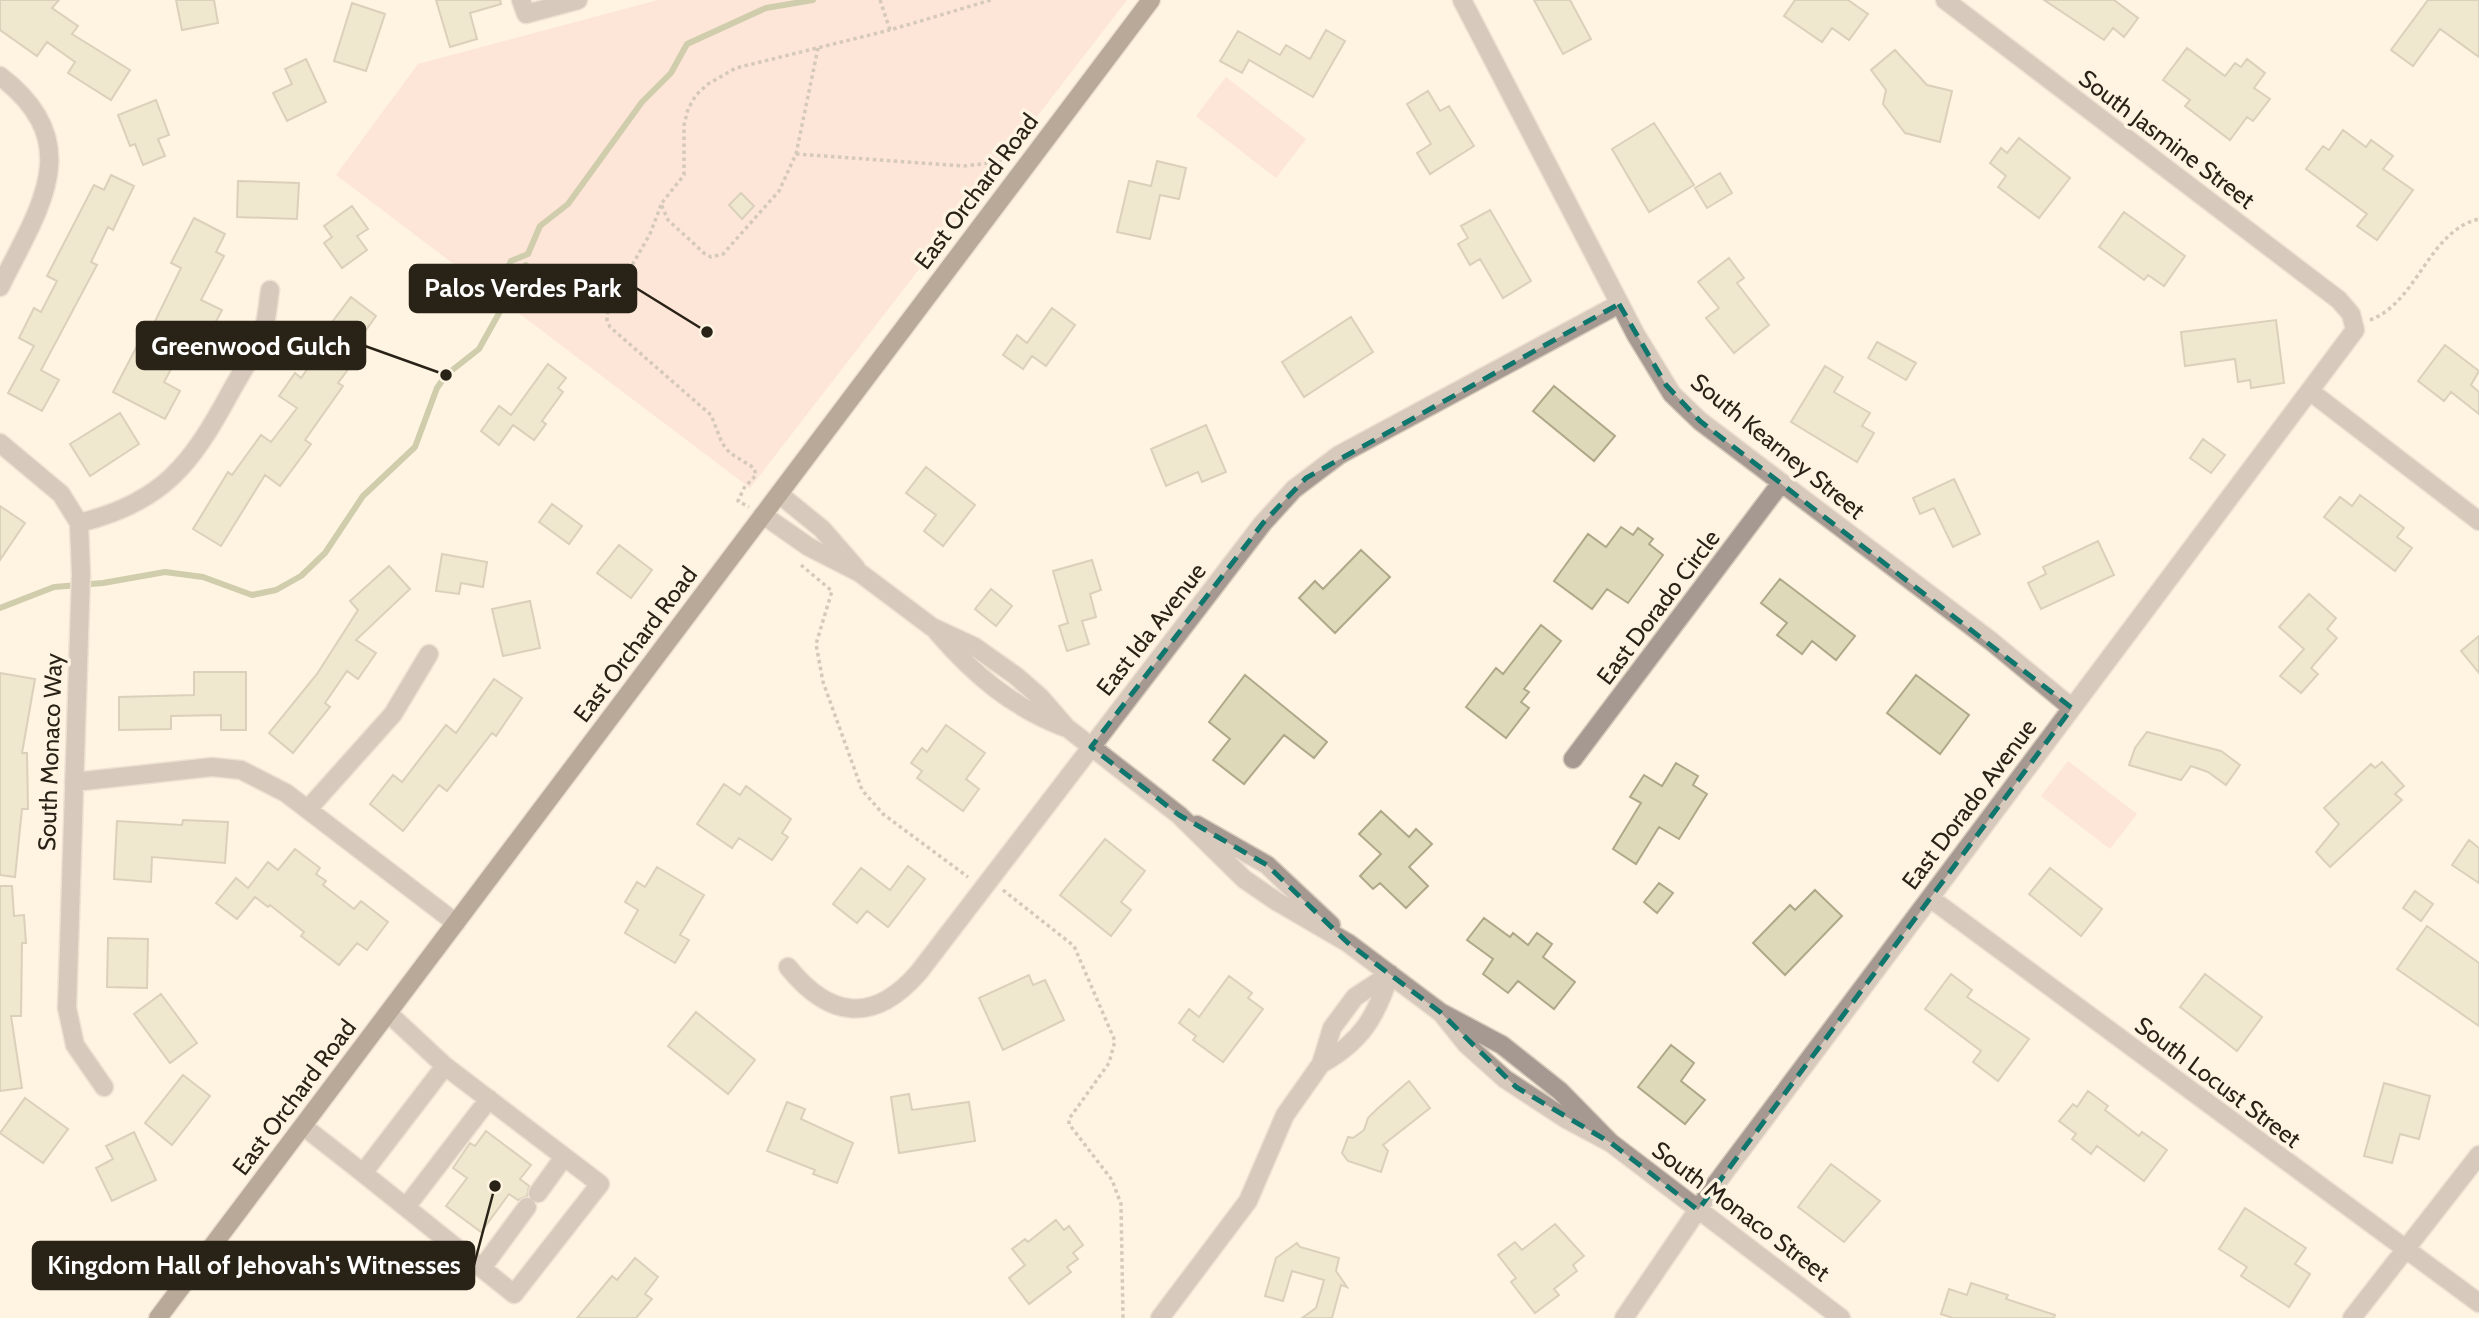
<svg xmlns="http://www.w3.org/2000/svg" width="2479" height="1318" font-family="Cabin,sans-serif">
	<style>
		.green { fill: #fbd6cb }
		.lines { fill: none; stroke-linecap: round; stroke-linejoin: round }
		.stream { stroke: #949f6c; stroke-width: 6 }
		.building { fill: #ded9b8; stroke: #afa98a; stroke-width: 2 }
		.minor-casing { stroke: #d8cdbd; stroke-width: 21 }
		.major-casing { stroke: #d8cdbd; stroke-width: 21 }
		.path { stroke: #a29889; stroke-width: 3.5; stroke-dasharray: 3.5 3.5; stroke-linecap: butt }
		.minor { stroke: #a69991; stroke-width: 18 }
		.major { stroke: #655041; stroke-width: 18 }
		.marked { fill: none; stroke: #0f766e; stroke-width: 5; stroke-dasharray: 14 9; stroke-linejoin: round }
		.labels { text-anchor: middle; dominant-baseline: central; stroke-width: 7; stroke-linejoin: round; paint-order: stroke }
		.street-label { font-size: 24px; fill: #292217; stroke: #fff3e1 }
		.leader { fill: none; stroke: #292217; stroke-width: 2.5 }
		.callout-dot { fill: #292217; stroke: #fff3e1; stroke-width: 2.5 }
		.callout { fill: #292217; stroke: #292217; stroke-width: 2.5 }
		.callout-label { font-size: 26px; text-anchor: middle; font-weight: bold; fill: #fff }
	</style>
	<rect width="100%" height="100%" fill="#fff3e1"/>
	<path class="green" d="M658,0H1127L750,488L336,175L418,64Z
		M1226,77L1306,139L1276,178L1196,116Z
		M2068,761L2137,814L2110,849L2041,796Z"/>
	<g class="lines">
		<path class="stream" d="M0,608L54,587L103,583L165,572L203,577L252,595L276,590L301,576L325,553L363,496L415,447L437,388L446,375L479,349L526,265L499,285L511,261L528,254L540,226L568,204L642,102L671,73L687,44L766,8L813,0"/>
	</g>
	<path class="building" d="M0,0H59L52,8L78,26L72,34L130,70L111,100L68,73L75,62L47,42L37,56L0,30Z
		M176,0H214L218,23L182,30Z
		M436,0H500L501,4L470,13L477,39L450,47Z
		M1534,0H1570L1591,39L1563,54Z
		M1795,0H1848L1868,14L1849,40L1832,28L1822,42L1784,16Z
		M2044,0H2114L2138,18L2124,37L2113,28L2104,40Z
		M2428,0H2479V57L2440,29L2413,66L2391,50Z
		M352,3L385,14L366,71L334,61Z
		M1326,30L1345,41L1313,97L1249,60L1242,73L1220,61L1238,31L1280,55L1286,45L1310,59Z
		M2187,48L2225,76L2235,63L2241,67L2247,59L2265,73L2254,88L2270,99L2253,121L2247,117L2230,140L2185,106L2190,100L2163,80Z
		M1895,50L1927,85L1952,91L1940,142L1905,133L1883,104L1886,90L1871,70Z
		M306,59L326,102L287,121L273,93L292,84L285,69Z
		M1428,91L1440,111L1449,106L1474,146L1430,174L1417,153L1431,144L1407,104Z
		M156,100L169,135L158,139L165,156L143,165L135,144L130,146L118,115Z
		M1654,123L1694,185L1649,212L1612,149Z
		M2343,130L2366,147L2371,140L2393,156L2383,169L2413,190L2377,240L2357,226L2367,214L2306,169L2323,146L2329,150Z
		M2019,138L2070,178L2039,218L1998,187L2006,176L1990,163L2001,148L2007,153Z
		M1157,161L1186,168L1179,199L1160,195L1150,239L1117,232L1129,181L1151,186Z
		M1720,173L1732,193L1707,208L1695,188Z
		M111,175L134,186L113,230L108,227L91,262L97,265L41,370L59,380L42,411L8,393L34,346L19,338L34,308L41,312L57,281L47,276L94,185L104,190Z
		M238,181L299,183L297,219L237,217Z
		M741,193L754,206L742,219L729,205Z
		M352,206L368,229L357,236L367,250L342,268L324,243L332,237L324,226Z
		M1490,210L1531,281L1503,298L1480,259L1470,265L1458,244L1468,238L1461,226Z
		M2124,212L2185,256L2164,286L2148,275L2144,280L2099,247Z
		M194,218L225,234L216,252L224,256L201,300L222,310L212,329L202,325L190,350L183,347L164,382L180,391L165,419L113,392L137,346L142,348L181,268L171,263Z
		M1729,258L1744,278L1737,283L1769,325L1734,353L1706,318L1719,308L1698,282Z
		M351,297L376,316L359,340L366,345L338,383L343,386L305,440L311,444L280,486L265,475L221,546L193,529L228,472L232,475L261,435L271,442L297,408L279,396L295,373L301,378L320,351L314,346Z
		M1052,308L1075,325L1046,366L1032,356L1023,369L1003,355L1017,335L1027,343Z
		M1351,317L1373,352L1304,397L1282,362Z
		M2276,320L2284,383L2251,388L2250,380L2238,382L2235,359L2185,366L2181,332Z
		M1877,342L1916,363L1906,380L1868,358Z
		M2445,345L2479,371L2471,385L2479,392V414L2451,392L2444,401L2418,381Z
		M548,364L566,378L558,388L563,392L542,421L546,424L534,440L513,425L499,445L481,431L499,406L511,415Z
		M1825,366L1843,377L1834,392L1870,413L1862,426L1874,433L1857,462L1791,422Z
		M1554,386L1615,436L1594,461L1533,411Z
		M120,413L139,444L90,476L70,444Z
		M1206,425L1226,472L1202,482L1198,472L1166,486L1151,449Z
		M2203,439L2225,455L2211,473L2190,458Z
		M926,467L975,505L943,546L924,531L936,515L906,493Z
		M1954,479L1980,534L1953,547L1934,508L1920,514L1913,498Z
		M2360,495L2404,528L2397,537L2412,548L2395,571L2324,517L2340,497L2352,506Z
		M552,504L582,526L569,544L539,522Z
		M0,506L25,523L0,560Z
		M1621,527L1633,535L1638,528L1653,539L1649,544L1663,555L1628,603L1607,589L1592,609L1554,581L1588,534L1606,547Z
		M2098,541L2114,575L2041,609L2028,583L2046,574L2043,567Z
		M619,545L652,570L631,598L597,573Z
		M1361,550L1390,577L1335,633L1299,598L1315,581L1323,589Z
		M442,554L487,562L483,587L461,583L459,594L436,591Z
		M1092,560L1101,590L1090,594L1096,617L1082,621L1089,644L1067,651L1059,626L1068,623L1053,571Z
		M389,566L410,589L356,640L376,653L358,679L347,671L325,703L330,707L293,753L269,733L317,674L358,610L350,601Z
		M1780,579L1855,636L1836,660L1812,641L1802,654L1777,635L1787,623L1761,603Z
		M991,589L1012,606L996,626L975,609Z
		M2309,594L2336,618L2327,629L2337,638L2311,668L2318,674L2301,693L2280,676L2304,649L2279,627Z
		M530,601L540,648L503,656L492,609Z
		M1541,625L1561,641L1524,689L1529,692L1521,702L1529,708L1506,738L1466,707L1496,668L1503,674Z
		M2479,636V673L2461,651Z
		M194,672H246V730H221V715L171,716V729L119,730V697L194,695Z
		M0,673L35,679L22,753H27L28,809H22L15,877L0,875Z
		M1245,675L1327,742L1314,758L1284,735L1244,784L1213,760L1230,739L1209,722Z
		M1916,675L1969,715L1940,754L1887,713Z
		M494,679L522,698L496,736L492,733L447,791L439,785L403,831L370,804L393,775L402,782L446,725L456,733Z
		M946,725L985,753L966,779L979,789L963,811L917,778L922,771L911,763L922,748L927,752Z
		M2147,732L2221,751L2240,765L2226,785L2208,772L2191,766L2181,780L2129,765L2135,748Z
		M2382,762L2404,786L2395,794L2402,800L2330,867L2316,852L2339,824L2324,808L2371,764L2375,768Z
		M1676,763L1698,776L1693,785L1707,794L1679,839L1659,827L1636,864L1613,849L1641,803L1630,797L1644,775L1662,786Z
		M724,784L740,795L746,786L791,819L782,833L788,837L772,860L739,838L732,848L697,824Z
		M1381,811L1409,837L1416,829L1432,844L1409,867L1428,886L1406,908L1380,883L1373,889L1360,876L1381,854L1359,834Z
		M183,820L228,822L225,863L152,857L151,882L114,879L117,821L182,825Z
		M1105,839L1145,871L1121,902L1131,910L1111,936L1060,895Z
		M2469,840L2479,848V883L2452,865Z
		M295,849L320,868L316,874L326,881L323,885L354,909L361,901L388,922L367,950L357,943L339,965L301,936L304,932L270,905L268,907L255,897L237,919L216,903L236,878L248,888L268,862L278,870Z
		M908,866L925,879L888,927L867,911L857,923L833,904L861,868L890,890Z
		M657,867L704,895L680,935L689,940L675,963L625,933L638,910L625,902L637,882L645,887Z
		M2050,868L2102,909L2081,936L2029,894Z
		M1659,883L1673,893L1657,913L1644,902Z
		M0,886H12L14,916L24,915L26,943H22L21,1016H11L22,1088L0,1091Z
		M1815,890L1842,916L1785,975L1753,943L1790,905L1795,910Z
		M2415,891L2433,904L2421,921L2403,908Z
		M1484,918L1510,937L1513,933L1528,945L1537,933L1552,944L1543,957L1575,982L1554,1009L1518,981L1508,993L1483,974L1493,959L1467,940Z
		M2427,926L2479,963V1026L2397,969Z
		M108,938L148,939L147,988L107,987Z
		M1951,974L1972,990L1967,997L2029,1039L1998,1081L1973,1062L1981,1051L1925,1009Z
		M2205,974L2262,1017L2237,1051L2180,1007Z
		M1029,975L1033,985L1045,980L1064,1020L1003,1050L979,998Z
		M1229,976L1252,993L1248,998L1263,1009L1223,1062L1193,1040L1196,1036L1179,1023L1189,1009L1199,1017Z
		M161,994L197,1043L170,1063L134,1014Z
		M696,1012L755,1060L728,1094L668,1046Z
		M1671,1045L1694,1063L1681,1081L1705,1100L1685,1124L1638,1087Z
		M183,1075L210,1096L172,1145L145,1123Z
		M1409,1081L1430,1108L1383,1145L1388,1151L1381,1172L1348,1161L1342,1153L1348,1137L1353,1138L1364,1130L1368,1118L1377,1109Z
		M2384,1083L2430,1096L2419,1139L2400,1134L2392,1163L2364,1156Z
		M2088,1091L2108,1106L2105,1110L2139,1136L2142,1132L2167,1150L2144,1181L2097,1146L2091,1154L2072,1139L2076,1134L2059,1121L2073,1104L2077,1107Z
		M909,1094L912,1110L969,1102L975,1141L899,1153L891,1097Z
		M25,1098L68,1129L43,1163L0,1133Z
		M787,1102L805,1109L801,1119L853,1143L837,1183L813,1174L815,1170L767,1151Z
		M486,1131L531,1165L520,1179L529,1186L527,1196L518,1200L509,1194L481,1232L446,1206L467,1178L453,1168L470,1143L475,1146Z
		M134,1132L156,1180L112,1201L96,1168L113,1159L106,1146Z
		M1831,1164L1880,1201L1844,1242L1798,1207Z
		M2245,1208L2306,1248L2295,1264L2310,1274L2289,1307L2241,1276L2247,1267L2219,1249Z
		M1056,1220L1064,1230L1069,1226L1083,1245L1073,1253L1078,1259L1067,1267L1071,1272L1029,1304L1009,1278L1025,1265L1012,1249L1025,1239L1028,1242Z
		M1555,1224L1584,1256L1573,1265L1577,1271L1554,1289L1559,1295L1535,1313L1511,1282L1516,1278L1498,1255L1515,1242L1522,1250Z
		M1297,1243L1300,1247L1339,1258L1336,1271L1347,1287L1341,1285L1332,1318H1302L1316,1308L1324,1280L1292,1271L1283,1301L1265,1296L1276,1258Z
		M635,1258L658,1277L645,1294L652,1299L636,1318H577L612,1276L617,1280Z
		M1971,1283L2008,1295L2006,1299L2055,1315L2054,1318H1953L1941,1314L1949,1289L1967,1295Z"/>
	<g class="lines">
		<defs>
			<path id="minor" d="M521,0L526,14L578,0
				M1462,0L1636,335L1672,394L1700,421L1991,641L2072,708
				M0,76C88,143 39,208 0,287
				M2311,392L2479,521
				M0,443L61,494L79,523L81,574L67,1008L75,1045L104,1087
				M779,494L822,529L856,568
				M763,515L809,547L860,573L932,627L975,647L1016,676L1040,697L1066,727L1179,815L1244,879L1276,901L1348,943L1440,1012L1502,1045L1560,1091L1611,1143
				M79,523C162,503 191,465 230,393C240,374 255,353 263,332C267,319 268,303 270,290
				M937,632C973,674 1012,707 1064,727
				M1573,759L1781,483
				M74,782L212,767L241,770L286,793L456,923
				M308,809L393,714L429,654
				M1197,825L1267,865L1331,925
				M1930,898L2479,1303
				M788,967C830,1019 874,1024 919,972L1263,523L1294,489L1339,455L1619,304
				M1442,1014L1466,1044L1505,1079L1566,1119L1611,1143L1841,1318
				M1321,1064C1361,1042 1376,1017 1390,974
				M303,1126L363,1173L445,1066L388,1013
				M363,1173L514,1294L600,1184L445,1066
				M538,1193L564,1157
				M406,1207L489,1099
				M482,1268L527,1207
				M1160,1318L1248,1201L1285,1115L1321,1064L1332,1028L1355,997L1390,974
				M1624,1318L1712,1189L2355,330L2351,314L2339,300L1945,0
				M2352,1318L2479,1155"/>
			<path id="major" d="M158,1318L1151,0"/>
		</defs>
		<use href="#minor" class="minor-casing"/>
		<use href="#major" class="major-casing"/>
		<path class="path" d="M880,0L890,30L991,0
			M818,48L796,154L779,191L723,254L711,257L705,254L668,220L661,204L684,175V125L688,109L696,95L708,84L736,68L890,30
			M796,154L964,166L1006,161
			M661,205L650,234L608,307L607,320L610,327L711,415L722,443L730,453L754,468L756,475L744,488L738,501L749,507
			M2370,320C2418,302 2428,231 2479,219
			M801,565L832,591L816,644L823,682L862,790L883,814L968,877
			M1003,890L1074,946L1115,1041L1109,1063L1069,1119V1124L1112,1180L1121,1204L1123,1318"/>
		<use href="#minor" class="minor"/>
		<use href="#major" class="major"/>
	</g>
	<path d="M0 0H2479V1318H0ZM1619,304L1666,385L1700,421L2072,708L1698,1210L1611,1143L1516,1087L1440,1012L1348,943L1267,865L1179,815L1091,747L1263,523L1306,478Z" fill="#fff3e1" fill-opacity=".55" fill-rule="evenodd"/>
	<path class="marked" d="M1619,304L1666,385L1700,421L2072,708L1698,1210L1611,1143L1516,1087L1440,1012L1348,943L1267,865L1179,815L1091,747L1263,523L1306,478Z"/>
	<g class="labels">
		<g class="street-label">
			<text transform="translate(2167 139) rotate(37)">South Jasmine Street</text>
			<text transform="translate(976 191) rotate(-53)">East Orchard Road</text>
			<text transform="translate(1778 446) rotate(39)">South Kearney Street</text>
			<text transform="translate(1658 607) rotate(-53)">East Dorado Circle</text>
			<text transform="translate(1151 629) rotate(-52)">East Ida Avenue</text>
			<text transform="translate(635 644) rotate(-53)">East Orchard Road</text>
			<text transform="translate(50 752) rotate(-88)">South Monaco Way</text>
			<text transform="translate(1969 804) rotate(-53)">East Dorado Avenue</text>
			<text transform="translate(2218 1082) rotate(37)">South Locust Street</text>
			<text transform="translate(294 1097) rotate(-53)">East Orchard Road</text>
			<text transform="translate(1741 1211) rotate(37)">South Monaco Street</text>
		</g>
	</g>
	<path class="leader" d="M707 332L636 288M446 375L365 346M495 1186L474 1265"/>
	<g class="callout-dot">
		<circle cx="707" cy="332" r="7"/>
		<circle cx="446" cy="375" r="7"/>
		<circle cx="495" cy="1186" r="7"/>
	</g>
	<g class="callout">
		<rect x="410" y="265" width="226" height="47" rx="7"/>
		<rect x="137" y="322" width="228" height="47" rx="7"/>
		<rect x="33" y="1242" width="441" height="47" rx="7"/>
	</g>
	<g class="callout-label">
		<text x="523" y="297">Palos Verdes Park</text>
		<text x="251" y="355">Greenwood Gulch</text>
		<text x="254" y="1274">Kingdom Hall of Jehovah's Witnesses</text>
	</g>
</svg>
